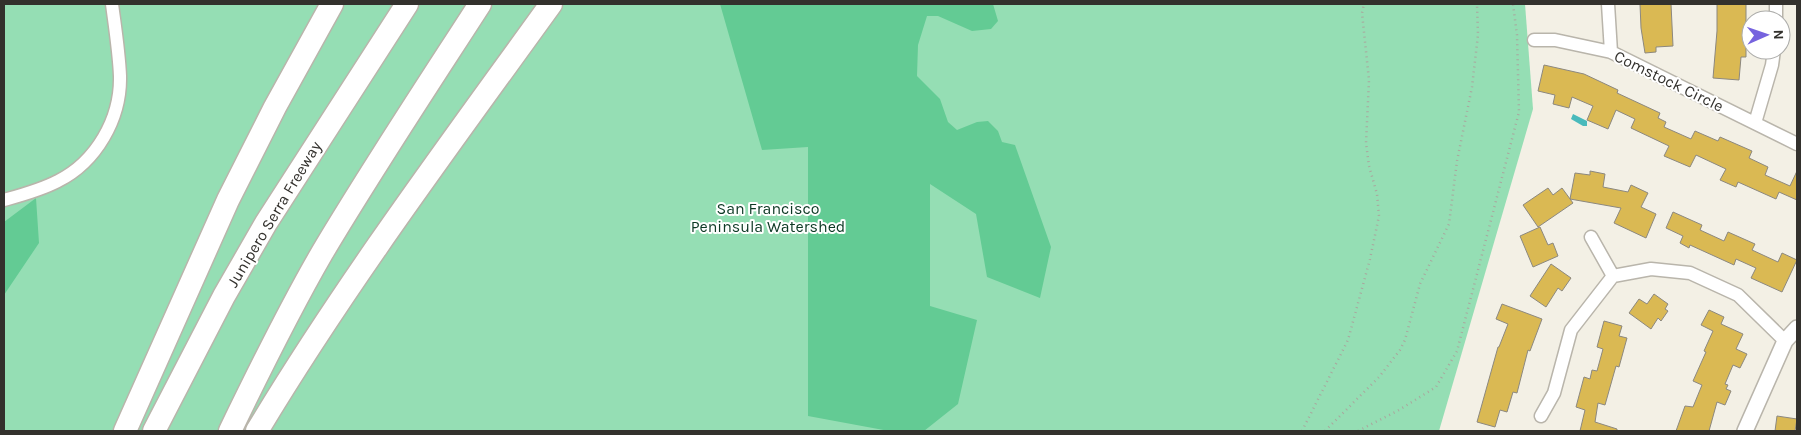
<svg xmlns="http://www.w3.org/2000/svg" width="1801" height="435" font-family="Karla,sans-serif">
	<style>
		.green { fill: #95deb4 }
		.forest { fill: #63cb94 }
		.water { fill: #49babc }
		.building { fill: #dab953; stroke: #8c887f }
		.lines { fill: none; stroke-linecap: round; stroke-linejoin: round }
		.minor-casing { stroke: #b9b5ab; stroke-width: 15 }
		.tertiary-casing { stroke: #b9b5ab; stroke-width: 18 }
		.motorway-casing { stroke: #b9b5ab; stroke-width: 25 }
		.path { stroke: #a9a79e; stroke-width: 2.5; stroke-dasharray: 1 4; stroke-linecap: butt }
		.minor { stroke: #fff; stroke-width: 12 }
		.tertiary { stroke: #fff; stroke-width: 15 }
		.motorway { stroke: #fff; stroke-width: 22 }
		.labels { text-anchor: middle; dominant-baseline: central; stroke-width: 4; stroke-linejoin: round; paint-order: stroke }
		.street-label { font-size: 16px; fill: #33312d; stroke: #fff }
		.park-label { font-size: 16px; fill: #0c3924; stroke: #fff }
	</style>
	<rect width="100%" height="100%" fill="#f3f0e5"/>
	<path class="green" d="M4,4H1525L1533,109L1439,431H4Z"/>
	<path class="forest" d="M720,4H993L998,21L991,29L972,31L938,16H927L918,45L917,76L940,99L948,122L957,130L977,122L988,121L998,131L1002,142L1015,145L1051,247L1040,298L987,277L976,214L930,184V306L977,320L958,404L924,431H889L808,416V147L762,150Z
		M36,198L39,243L4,295V222Z"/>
	<path class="water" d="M1573,114L1587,121V126H1583L1571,119Z"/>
	<path class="building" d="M1640,4H1671L1673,46L1656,47V52L1645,53L1641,28Z
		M1717,4H1746V57H1741L1739,80L1713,78L1717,31Z
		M1544,65L1584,74L1618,90L1617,93L1660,113L1658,118L1666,122L1664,127L1691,139L1695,131L1718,141L1720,137L1752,151L1749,158L1768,167L1765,175L1790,186L1797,171V200L1779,192L1776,199L1738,182L1736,187L1720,180L1726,169L1696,155L1690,167L1664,156L1669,146L1631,128L1635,119L1616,110L1608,129L1587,120L1593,106L1572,97L1569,108L1553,104L1555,95L1538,91Z
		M1590,171L1605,174L1603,187L1628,192L1631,185L1648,193L1641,207L1656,214L1646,238L1614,223L1621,208L1570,199L1575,173L1590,175Z
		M1548,188L1553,195L1562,188L1573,203L1538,227L1523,205Z
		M1673,212L1702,225L1700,230L1724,241L1728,232L1755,244L1752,250L1778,262L1782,253L1797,260L1782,292L1751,278L1756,268L1736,259L1734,265L1690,245L1689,248L1680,243L1683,236L1666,228Z
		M1540,227L1548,245L1553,243L1558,256L1533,267L1520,236Z
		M1551,264L1571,278L1562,291L1558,288L1546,307L1530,296Z
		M1654,294L1668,304L1665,309L1668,311L1661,321L1658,318L1651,329L1629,313L1639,299L1647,304Z
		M1502,304L1542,319L1530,351L1528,350L1517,393L1513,392L1507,412L1500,410L1495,427L1477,422L1498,347H1499L1508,324L1496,319Z
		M1709,310L1724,317L1721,324L1743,334L1736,349L1747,354L1740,368L1733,365L1725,384L1728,385L1726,389L1731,391L1725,405L1717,402L1709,431H1676L1685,406L1693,407L1702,385L1693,381L1706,352L1704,351L1713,331L1701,325Z
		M1604,321L1622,326L1619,336L1627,338L1619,367L1616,366L1605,405L1598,403L1595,422L1617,429V431H1580L1585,410L1576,407L1584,377L1590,379L1592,370L1597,371L1603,349L1597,347Z
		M1777,416L1797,419L1795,431H1775Z"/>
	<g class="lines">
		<defs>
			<path id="minor" d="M1608,4L1611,52
				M1776,20V4
				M1534,40H1555L1611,52L1797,144
				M1755,123L1772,65L1774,50
				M4,200C22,195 41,190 58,181C96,162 121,119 120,76C119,52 115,27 112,4
				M1591,237L1613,276L1651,269L1690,273L1738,295L1785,341
				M1541,416L1554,393L1571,330L1613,276"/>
			<path id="tertiary" d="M1745,431L1785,341L1797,328"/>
			<path id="motorway" d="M125,431L228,200L275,107L332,4
				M154,431L224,296L266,223L407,4
				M230,431C259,371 289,310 322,253C372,169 427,86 480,4
				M257,431C346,283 450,144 551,4"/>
		</defs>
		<use href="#minor" class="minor-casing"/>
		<use href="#tertiary" class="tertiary-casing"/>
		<use href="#motorway" class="motorway-casing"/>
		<path class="path" d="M1302,431L1348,340L1370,259L1379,216L1377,194L1369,166L1366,143L1369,80L1362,13L1364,4
			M1325,431L1379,377L1400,350L1405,340L1420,284L1449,224L1457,161L1472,87L1478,35L1477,4
			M1358,431L1399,410L1436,387L1457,351L1519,112L1517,35L1513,4"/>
		<use href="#minor" class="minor"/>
		<use href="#tertiary" class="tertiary"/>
		<use href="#motorway" class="motorway"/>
	</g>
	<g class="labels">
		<g class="street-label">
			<text transform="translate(1669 81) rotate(26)">Comstock Circle</text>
			<text transform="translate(274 214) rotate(-59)">Junipero Serra Freeway</text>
		</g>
		<g class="park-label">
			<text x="768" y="208">San Francisco<tspan x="768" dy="18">Peninsula Watershed</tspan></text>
		</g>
	</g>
	<rect width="1801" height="435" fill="none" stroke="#33312d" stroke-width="10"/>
	<g transform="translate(1766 35) rotate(88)"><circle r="24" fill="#ffffff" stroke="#adadab"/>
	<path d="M0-4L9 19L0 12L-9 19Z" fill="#7663de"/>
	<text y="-8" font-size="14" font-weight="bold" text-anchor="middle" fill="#33312d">N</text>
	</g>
</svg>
